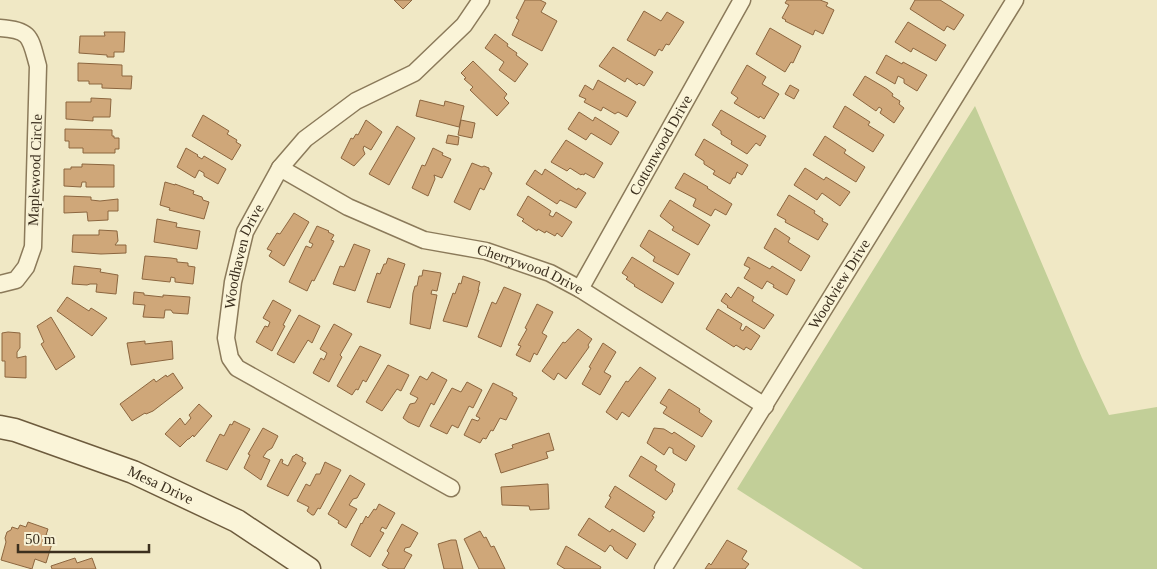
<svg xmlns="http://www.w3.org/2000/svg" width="1157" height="569" font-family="'Times New Roman',serif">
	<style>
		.green { fill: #c2cf98 }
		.building { fill: #cfa779; stroke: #8c663f }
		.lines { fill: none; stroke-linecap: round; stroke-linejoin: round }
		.minor-casing { stroke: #8b7a5a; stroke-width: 19 }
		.secondary-casing { stroke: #6d5b3d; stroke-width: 25 }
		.minor { stroke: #faf4d8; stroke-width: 16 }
		.secondary { stroke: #faf4d8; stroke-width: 22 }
		.labels { text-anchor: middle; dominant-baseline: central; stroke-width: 4; stroke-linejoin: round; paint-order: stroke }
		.street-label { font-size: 15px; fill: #3b2f1e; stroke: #f7f1d5 }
	</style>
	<rect width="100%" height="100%" fill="#f0e8c5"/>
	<path class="green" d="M975,106L1082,358L1109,415L1157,407V569H863L737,489Z"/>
	<path class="building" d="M394,0H412L403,9Z
		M525,0H540L546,3L541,12L557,21L542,51L512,35L519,20L516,18Z
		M787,0H820L828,3L826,6L834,10L823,34L815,30L813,35L785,21L786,20L782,18L789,5L785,3Z
		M915,0H940L964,15L954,30L947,26L944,31L910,9Z
		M644,11L661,21L667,12L684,22L669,45L666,44L662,51L659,49L655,56L627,40Z
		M908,22L946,45L936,61L913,48L911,52L895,42Z
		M770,28L801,46L793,63L791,62L785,72L756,54Z
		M104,32H125L124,52H114V57H107V55L79,53L80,36H105Z
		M495,34L508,44L507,46L517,53L516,55L528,64L515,82L499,70L504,62L485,48Z
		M613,47L653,72L644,86L639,83L637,85L627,78L625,82L599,66Z
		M886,55L902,64L903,62L927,75L917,91L904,83V79L898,76L895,84L876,73Z
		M473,61L507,94L504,98L509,103L497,116L470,90L473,87L464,79L466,78L461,73Z
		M78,63L122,65V76H132L131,89L102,88V84H89V81H78Z
		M747,65L766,77L762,84L779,94L764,119L760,116L759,118L734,103L738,98L731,93Z
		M865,76L887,89L893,94L892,96L900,101L899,104L904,108L894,123L880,113L882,109L879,107L876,111L853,95Z
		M598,80L636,102L627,117L618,112L615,114L603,107L601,111L584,102L586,99L579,96L585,85L593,90Z
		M790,85L799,90L794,99L785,94Z
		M91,98L111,99L110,117H93V121L66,119V102H91Z
		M420,100L444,106L445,101L464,106L459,127L416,116Z
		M845,106L870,122L868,125L884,135L873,152L833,127Z
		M721,110L766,136L760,146L756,143L747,154L731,144L732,141L721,134V131L712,125Z
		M579,112L593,121L595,117L619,132L611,145L591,133L586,140L568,129Z
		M203,115L229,131L227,134L237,140L236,142L241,145L232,160L192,136Z
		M366,120L382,132L371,150L364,146L363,149L365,154L354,166L341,158L351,138L353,139L356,134L358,135Z
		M461,120L475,123L472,138L458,135Z
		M397,126L415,138L389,185L369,174Z
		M65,129L112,130V136H114V138H119V149H115V153H83V148H69V141H65Z
		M448,135L459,137L458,145L446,143Z
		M825,136L846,150L844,153L865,167L856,182L813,155Z
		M704,139L748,165L742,175L737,172L735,178H733L730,184L713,174L715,171L704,164V161L695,155Z
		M566,140L603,163L594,178L585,173L584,175L582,174L581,175L570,168L567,171L551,162Z
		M186,148L198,155L197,156L202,159L204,156L226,169L218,184L204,176V173L199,170L195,178L177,167Z
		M433,148L443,153L442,155L451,159L442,178L434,175L435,179L428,196L412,188L422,165L425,166Z
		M472,163L482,167L484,166L489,168V171L492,173L484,190L480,188L470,210L454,202Z
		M82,164L114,165V187H86V182H82L81,187L64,186V169H71V167H82Z
		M805,168L824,180L826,177L850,192L840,206L822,193L817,200L794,185Z
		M545,169L577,190L578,188L586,193L576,208L560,200L557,204L526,184L535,170L542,175Z
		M684,173L708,187L707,188L732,204L726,215L715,209L711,216L693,206L696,199L675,188Z
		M165,182L175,185V184L194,191L193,194L202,197L203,200L209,202L204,219L169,210L170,208L160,205Z
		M789,195L815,211L814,213L823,219L822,221L828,224L818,240L785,222L786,220L777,215Z
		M64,196L91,197V200L100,201L118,199V211H108V220L88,221L87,212L64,213Z
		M528,196L551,211L549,215L553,217L556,212L572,222L562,237L557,233L555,236L546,231L545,233L538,229L537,231L522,221L524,219L517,215Z
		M670,200L710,225L698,245L672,230L674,227L660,216Z
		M294,213L309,222L284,266L269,256L272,251L267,249L277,233L280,234Z
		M157,219L177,223L176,227L200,231L197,249L154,242Z
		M317,226L329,231L328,232L334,235L331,240L334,241L314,281L312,280L307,291L289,282L306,246L311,248L313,244L309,242Z
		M775,228L790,238L788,242L810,256L801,271L764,248Z
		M99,230L117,231L118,241L115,245H126V253L101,254L72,252L73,235H99Z
		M649,230L690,254L678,275L653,261L655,257L640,246Z
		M354,244L370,250L355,291L333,284L340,266L344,267Z
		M145,256L171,258L177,259V262L188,263V266L195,267L193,284L175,282V278L171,277L170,282L142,279Z
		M632,257L674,283L662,303L634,286L635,285L626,279L628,277L622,273Z
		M748,257L770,269L772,266L795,280L787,295L773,287L774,285L767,281L762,289L744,278L750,268L744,265Z
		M388,258L405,264L390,308L367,302L377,273L380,274L384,264H386Z
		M74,266L101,269L100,272L118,275L116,294L96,292L97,284H90L87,285L72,284Z
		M423,270L441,273L437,291L432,290L431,294L437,295L430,329L410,324L413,293L415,286H417L419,276H422Z
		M463,276L480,282L478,290H479L467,327L443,321L453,293L455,294L459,283L461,284Z
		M504,287L521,294L501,347L478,337L492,302L496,304Z
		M738,287L754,297L752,301L774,315L764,329L727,307L728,306L721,301L726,293L731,298Z
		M134,292L144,293V295L163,297V295L190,297L188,314L173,313L171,310H165L164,318L143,317L145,305L133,304Z
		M67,297L89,311L91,308L107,318L92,336L57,311Z
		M273,300L291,310L283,325L285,326L272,351L256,342L265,326L268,327L270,322L263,318Z
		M537,304L553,312L542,333L547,336L537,355L534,353L530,362L516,355L521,346L518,345L527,329L525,328Z
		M718,309L742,324L740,329L743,331L746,326L760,336L751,350L746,347L744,350L736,345L734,347L706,329Z
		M299,315L320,326L312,343L308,340L294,363L277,354Z
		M51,317L75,357L56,370L41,344L44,342L37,326Z
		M334,324L352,334L340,355L342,357L329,382L313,373L321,358L324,360L327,353L320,349Z
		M578,329L592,339L588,345L589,347L566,379L558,373L554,380L542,371L563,342L565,343Z
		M8,332L20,333V348L17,352V358L26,356V378L5,377V361H2V333Z
		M145,341V344L172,341L173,359L131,365L127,343Z
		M603,343L616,352L604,372L611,376L600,395L582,384L591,368L589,367Z
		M360,346L381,355L366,382L363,380L358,390L356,389L352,395L337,386Z
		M388,365L409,375L401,391L397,389L382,411L366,402Z
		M640,367L656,378L629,417L622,412L617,420L606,412L626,381L628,382Z
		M432,372L447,380L434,405L431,403L419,427L408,422L403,418L410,404L415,403L418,398L410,394L420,376L427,380Z
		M173,373L183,388L153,411L146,414L145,413L132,421L120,404L154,379L156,382L166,375L167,377Z
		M467,382L482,390L473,408L469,406L458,428L452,425L447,434L430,426L452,388L461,392Z
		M493,383L513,393L512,395L517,398L506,420L500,418L493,431L491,430L486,439L483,438L480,443L464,435L472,419L478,421L480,418L476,416Z
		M669,389L700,409L699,412L712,421L702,437L663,413L667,407L660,403Z
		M199,404L212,416L194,437L193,435L189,439H188L180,447L165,434L180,418L185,425L191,418L189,415Z
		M234,421L250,429L227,470L206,461L220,434L224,436L230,424L232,425Z
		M263,428L278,436L272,448L267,451L263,457L270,460L261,480L244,468L250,455L248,454Z
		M654,428L664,429L672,434L674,432L695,446L686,461L673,453V449L669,447L664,455L647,443Z
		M549,433L554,450L546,452L548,458L501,473L495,454L513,448L512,445Z
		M296,454L303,458L302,461L306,463L288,496L267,486L281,459L283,460L282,463L288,466L293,456H294Z
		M641,456L657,466L655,470L675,484L672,490L673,491L666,500L629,476Z
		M325,462L341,470L320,509L318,508L314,515H312L307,511L309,507L297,501L306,484L310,486L316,474H320Z
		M350,475L365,484L357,498L353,499L349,505L357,509L346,528L338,523L339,521L328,514Z
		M548,484L549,509L530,510L529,506L502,505L501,487Z
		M615,486L655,512L652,516L654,517L644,532L605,507L611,497L609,496Z
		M379,504L395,513L386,529L382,527L380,531L384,533L370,557L351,545L361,523L362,524L366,516L368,518L374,509L376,510Z
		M589,518L610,532L612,529L636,544L627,559L614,550L613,547L610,545L605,552L578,535Z
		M28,522L48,529L46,535L54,537L46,563L35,559L32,569L1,560L6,542L5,538L7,532L11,530L12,527L18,529L20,525L26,527Z
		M402,524L418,533L410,547L405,548L404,551L412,555L404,569H389L382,565L389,553L387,551Z
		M480,531L484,538L486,537L491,547L494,546L505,569H479L464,539Z
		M451,540H456L463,569H444L438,544Z
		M727,540L747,551L742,559L749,564L745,569H705L709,563L711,565Z
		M566,546L601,567L600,569H565L557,564Z
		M75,558L77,563L92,558L96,569H52L51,566Z"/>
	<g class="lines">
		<defs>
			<g id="minor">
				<path d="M0,28C32,30 30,38 38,66L33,247L26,267L16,280L0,284"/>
				<path id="s1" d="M280,168L348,207L424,240L486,251L550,273L580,289L765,406"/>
				<path id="s2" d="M580,289L742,0"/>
				<path id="s3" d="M451,488L237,368L230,358L226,338L233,282L245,232L280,168L305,139L356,101L414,73L464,25L481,0"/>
				<path id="s4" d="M663,569L1015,0"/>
			</g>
			<g id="secondary">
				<path id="s5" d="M0,427L15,430L133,472L237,521L309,569"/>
			</g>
		</defs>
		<use href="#minor" class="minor-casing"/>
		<use href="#secondary" class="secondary-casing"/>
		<use href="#minor" class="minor"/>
		<use href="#secondary" class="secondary"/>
	</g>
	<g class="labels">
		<g class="street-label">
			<text stroke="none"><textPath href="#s2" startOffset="165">Cottonwood Drive</textPath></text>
			<text transform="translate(35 170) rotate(-88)">Maplewood Circle</text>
			<text stroke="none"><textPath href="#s3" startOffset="362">Woodhaven Drive</textPath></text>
			<text stroke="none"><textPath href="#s1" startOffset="272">Cherrywood Drive</textPath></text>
			<text stroke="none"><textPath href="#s4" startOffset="335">Woodview Drive</textPath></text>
			<text stroke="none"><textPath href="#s5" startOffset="171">Mesa Drive</textPath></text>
		</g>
	</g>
	<path d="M18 544v8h131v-8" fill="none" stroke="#3b2f1e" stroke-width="2.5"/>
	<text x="25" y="544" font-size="15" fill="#3b2f1e" stroke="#f7f1d5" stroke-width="4" paint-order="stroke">50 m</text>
</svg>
